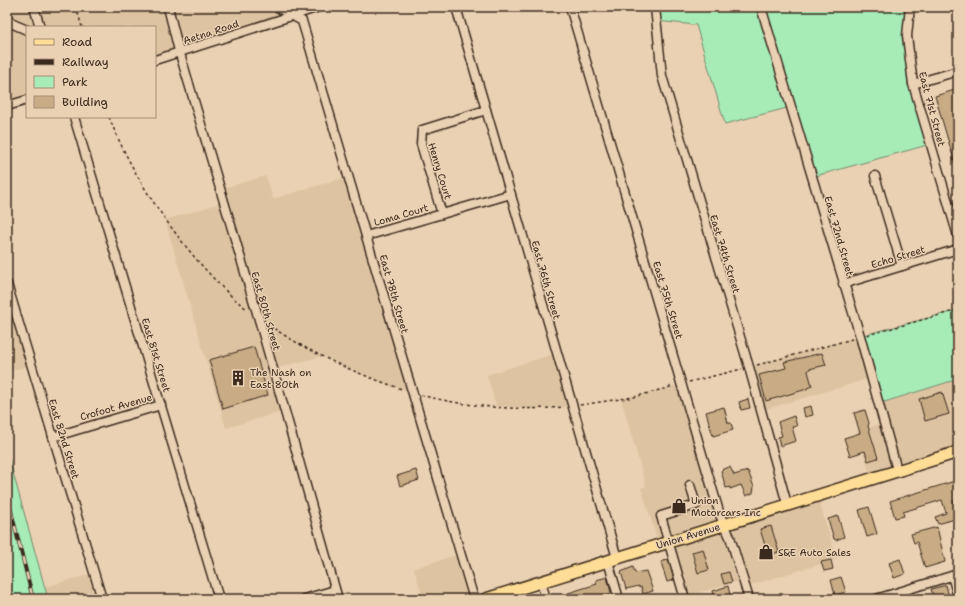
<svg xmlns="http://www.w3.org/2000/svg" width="965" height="606" viewBox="0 0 965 606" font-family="'Shantell Sans',sans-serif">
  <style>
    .built { fill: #dec3a2 }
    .green { fill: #a7ebb7; stroke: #718a6a }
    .building { fill: #c9ac85; stroke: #3b2a1e }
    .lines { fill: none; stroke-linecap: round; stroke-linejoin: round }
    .minor-casing { stroke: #3b2a1e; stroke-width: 11 }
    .major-casing { stroke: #3b2a1e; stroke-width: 14 }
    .path { stroke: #3b2a1e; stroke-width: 1.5; stroke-dasharray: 3 3; stroke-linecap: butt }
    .minor { stroke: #ebd1b3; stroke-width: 8 }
    .major { stroke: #ffdd96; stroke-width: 11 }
    .rail-casing { stroke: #3b2a1e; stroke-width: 4 }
    .rail { stroke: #ebd1b3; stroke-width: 2.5; stroke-dasharray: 8; stroke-linecap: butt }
    .labels { text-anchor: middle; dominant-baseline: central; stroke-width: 3; stroke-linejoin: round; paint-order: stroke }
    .street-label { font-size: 10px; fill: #3b2a1e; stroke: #ebd1b3 }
    .poi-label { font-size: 10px; fill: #3b2a1e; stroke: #ebd1b3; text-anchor: start }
  </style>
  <rect width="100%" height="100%" fill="#ebd1b3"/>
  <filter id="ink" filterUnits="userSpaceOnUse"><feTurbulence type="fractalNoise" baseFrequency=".025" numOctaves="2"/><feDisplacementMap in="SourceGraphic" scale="8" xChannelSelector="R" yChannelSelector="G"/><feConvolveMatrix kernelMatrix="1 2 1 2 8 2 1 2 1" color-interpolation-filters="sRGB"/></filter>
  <g filter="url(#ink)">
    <!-- built -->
    <g class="built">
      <polygon points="7,7 319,7 155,60 155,27 27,27 27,100 7,106"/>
      <polygon points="266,176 273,199 349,176 412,392 381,382 323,356 273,369 285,411 226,428 165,220 224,202 220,189"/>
      <polygon points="7,284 31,365 7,372"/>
      <polygon points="860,336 871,378 760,411 749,367"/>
      <polygon points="556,353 572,406 537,409 496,406 487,375"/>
      <polygon points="958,379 958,452 871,478 857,431 883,423 878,404"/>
      <polygon points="683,384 725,524 817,495 837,559 745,587 743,580 684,597 669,543 659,545 641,488 646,486 621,399"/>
      <polygon points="460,554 474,599 423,599 414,568"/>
      <polygon points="94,573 102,599 48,599 45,587"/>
    </g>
    <!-- green -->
    <g class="green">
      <polygon points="655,7 910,7 907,36 931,144 812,177 791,107 725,124 696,25 656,21"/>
      <polygon points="958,310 958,379 878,404 860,336"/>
      <polygon points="7,451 48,599 7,599"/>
    </g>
    <!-- building -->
    <g class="building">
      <polygon points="958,89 958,167 956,167 935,96"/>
      <polygon points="254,347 268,395 223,409 209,360"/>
      <polygon points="822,353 826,365 809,369 808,371 812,386 807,388 807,389 766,401 759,375 786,368 784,362"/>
      <polygon points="942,392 949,414 925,421 919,399"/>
      <polygon points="748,399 750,408 741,410 739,402"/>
      <polygon points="811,406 813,415 805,417 803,408"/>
      <polygon points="724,407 728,423 731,423 733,430 713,436 706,412"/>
      <polygon points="865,410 869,423 868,426 878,458 868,461 865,451 850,456 844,438 860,433 854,413"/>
      <polygon points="794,416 797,426 792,427 796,441 780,446 778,437 782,436 778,422"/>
      <polygon points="730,467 734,475 748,471 754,487 753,493 746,496 741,485 730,489 730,487 726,488 721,471 723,469"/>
      <polygon points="416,470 419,480 400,486 397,476"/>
      <polygon points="958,480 958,500 953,501 958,518 938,524 935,517 946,513 942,500 903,512 904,516 895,518 890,501"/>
      <polygon points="869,507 877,534 867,537 859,510"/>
      <polygon points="838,516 844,537 836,540 834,539 828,519"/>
      <polygon points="771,526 779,552 768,555 760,529"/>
      <polygon points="937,527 945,562 925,568 917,542 914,543 911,534"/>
      <polygon points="703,549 709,570 698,573 692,552"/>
      <polygon points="668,559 674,580 667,582 661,562"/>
      <polygon points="900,559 905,574 894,578 889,563"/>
      <polygon points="831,560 833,569 824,571 821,562"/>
      <polygon points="633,567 635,573 646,571 653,591 643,594 641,587 639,588 639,586 626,589 621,572"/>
      <polygon points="729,572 732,582 724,584 721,574"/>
      <polygon points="607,577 611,593 609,594 611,599 569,599 568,593 597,584 596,580"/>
      <polygon points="841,577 846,592 835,595 831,580"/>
      <polygon points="946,585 949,597 934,599 931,589"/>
      <polygon points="728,586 730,595 715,599 713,591"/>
    </g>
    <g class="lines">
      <defs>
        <g id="minor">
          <polyline points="34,7 40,27"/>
          <polyline points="168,7 178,47 260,323 338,599"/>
          <polyline points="277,7 302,21 474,599"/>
          <polyline points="456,7 617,558"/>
          <polyline points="570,7 720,515 730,537 749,599"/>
          <polyline points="655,7 662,76 749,367 787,504"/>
          <polyline points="761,7 860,336 897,470"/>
          <polyline points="910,7 907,36 913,84 958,236"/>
          <polyline points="7,18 13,24 27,30"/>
          <polyline points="155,60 319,7"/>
          <polyline points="913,84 958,71"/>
          <polyline points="7,106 27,100"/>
          <polyline points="74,117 219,599"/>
          <polyline points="875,176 902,266"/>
          <polyline points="442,214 421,144 422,130 486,110"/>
          <polyline points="366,236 511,194"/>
          <polyline points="7,284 102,599"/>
          <polyline points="843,284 958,249"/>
          <polyline points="53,437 161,405"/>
          <polyline points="608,561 619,599"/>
          <polyline points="952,576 958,596"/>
          <polyline points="541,582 546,599"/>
          <polyline points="304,599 335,590"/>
          <polyline points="685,599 661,516 696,505 690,485"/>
          <polyline points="876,599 958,574"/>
        </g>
        <polyline id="major" points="486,599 958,452"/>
      </defs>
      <!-- minor casing -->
      <use href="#minor" class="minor-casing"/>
      <!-- major casing -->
      <use href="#major" class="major-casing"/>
      <!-- path -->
      <g class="path">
        <polyline points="76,7 82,27"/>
        <path d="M109,117C130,170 160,216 197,260C212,277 228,295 247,309"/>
        <path d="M269,325C309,353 357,374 402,389"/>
        <polyline points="867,335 958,310"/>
        <polyline points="757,365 852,339"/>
        <polyline points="689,382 742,369"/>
        <path d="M421,395C467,407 518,411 564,407"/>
        <polyline points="580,405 634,397 674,386"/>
      </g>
      <!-- minor -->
      <use href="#minor" class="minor"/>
      <!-- major -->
      <use href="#major" class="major"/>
      <defs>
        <polyline id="rail" points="7,495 33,599"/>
      </defs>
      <!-- rail casing -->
      <use href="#rail" class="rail-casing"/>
      <!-- rail -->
      <use href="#rail" class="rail"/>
    </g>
  </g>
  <!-- icons -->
  <defs>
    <symbol id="building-bare" viewBox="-9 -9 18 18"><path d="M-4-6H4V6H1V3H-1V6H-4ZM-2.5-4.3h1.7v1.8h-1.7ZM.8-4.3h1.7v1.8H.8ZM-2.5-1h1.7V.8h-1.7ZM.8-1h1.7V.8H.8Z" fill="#3b2a1e" stroke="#ebd1b3" stroke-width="2.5" paint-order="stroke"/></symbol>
    <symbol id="shop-bare" viewBox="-9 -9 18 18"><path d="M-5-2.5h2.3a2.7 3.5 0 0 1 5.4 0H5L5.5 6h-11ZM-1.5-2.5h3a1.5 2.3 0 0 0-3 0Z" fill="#3b2a1e" stroke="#ebd1b3" stroke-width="2.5" paint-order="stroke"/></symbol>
  </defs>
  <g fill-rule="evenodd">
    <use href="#building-bare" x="227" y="367" width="22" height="22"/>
    <use href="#shop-bare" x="668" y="495" width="22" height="22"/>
    <use href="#shop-bare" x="755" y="541" width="22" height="22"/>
  </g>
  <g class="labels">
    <!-- street labels -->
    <g class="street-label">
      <text transform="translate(211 32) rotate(-18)">Aetna Road</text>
      <text transform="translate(932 109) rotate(75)">East 71st Street</text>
      <text transform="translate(440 171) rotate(73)">Henry Court</text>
      <text transform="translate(401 215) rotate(-16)">Loma Court</text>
      <text transform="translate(839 236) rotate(74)">East 72nd Street</text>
      <text transform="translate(725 254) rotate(73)">East 74th Street</text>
      <text transform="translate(898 257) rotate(-17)">Echo Street</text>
      <text transform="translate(546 280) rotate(74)">East 76th Street</text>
      <text transform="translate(394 294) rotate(74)">East 78th Street</text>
      <text transform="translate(668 300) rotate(73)">East 75th Street</text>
      <text transform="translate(266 311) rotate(74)">East 80th Street</text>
      <text transform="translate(156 355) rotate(73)">East 81st Street</text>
      <text transform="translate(116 407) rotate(-16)">Crofoot Avenue</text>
      <text transform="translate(64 439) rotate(73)">East 82nd Street</text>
      <text transform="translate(688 536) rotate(-17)">Union Avenue</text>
    </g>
    <!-- poi labels -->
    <g class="poi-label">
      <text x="250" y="372">The Nash on<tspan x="250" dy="12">East 80th</tspan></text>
      <text x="691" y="500">Union<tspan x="691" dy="12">Motorcars Inc</tspan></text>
      <text x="778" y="552">S&amp;E Auto Sales</text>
    </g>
  </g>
  <!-- margin -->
  <rect width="965" height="606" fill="none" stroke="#ebd1b3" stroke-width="24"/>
  <rect x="12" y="12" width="941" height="582" fill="none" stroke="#3b2a1e" stroke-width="1.5" filter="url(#ink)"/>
  <!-- legend -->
  <rect x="26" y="26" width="130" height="92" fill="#ebd1b3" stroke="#a58e77"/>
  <rect x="34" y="39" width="20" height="6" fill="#ffdd96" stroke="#a58e77"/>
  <text x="62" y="46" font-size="12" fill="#3b2a1e">Road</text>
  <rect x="34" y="59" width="20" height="6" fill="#3b2a1e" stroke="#a58e77"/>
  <text x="62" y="66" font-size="12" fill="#3b2a1e">Railway</text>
  <rect x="34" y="76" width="20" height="12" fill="#a7ebb7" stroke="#a58e77"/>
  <text x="62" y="86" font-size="12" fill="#3b2a1e">Park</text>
  <rect x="34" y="96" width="20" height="12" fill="#c9ac85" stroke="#a58e77"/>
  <text x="62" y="106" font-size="12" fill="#3b2a1e">Building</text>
</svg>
